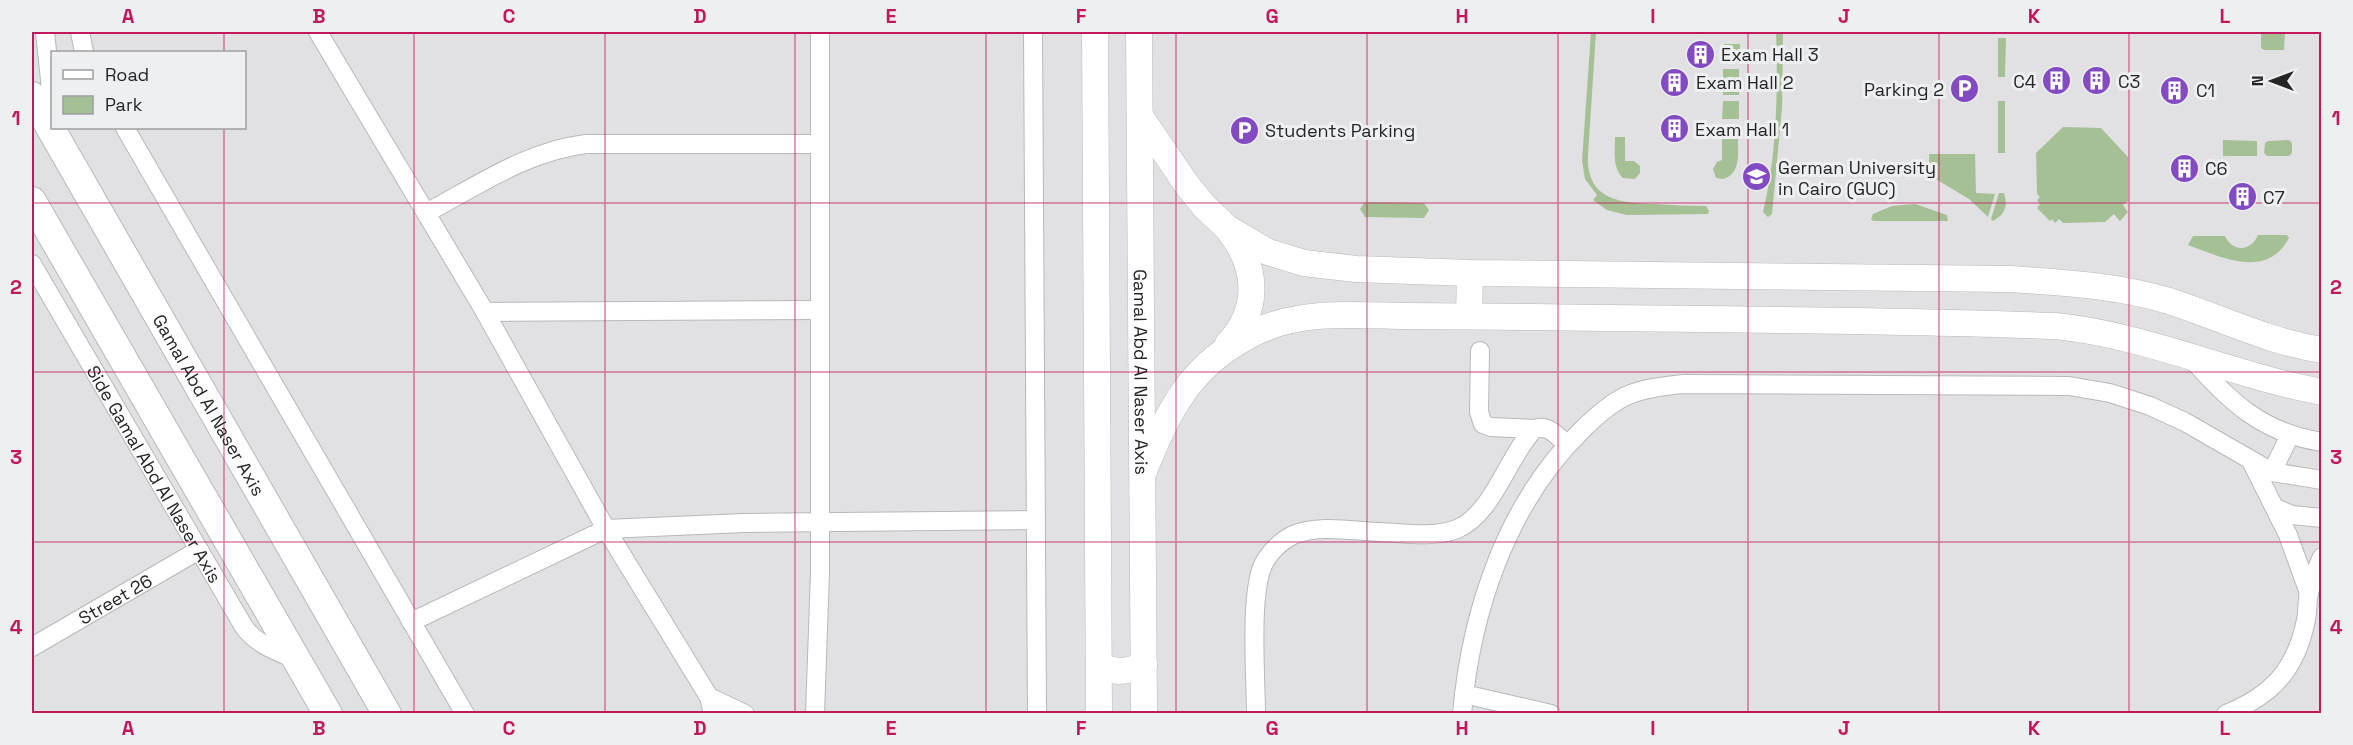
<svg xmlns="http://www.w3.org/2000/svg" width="2353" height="745" viewBox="0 0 2353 745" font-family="'Space Grotesk',sans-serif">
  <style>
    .green { fill: #a6c095 }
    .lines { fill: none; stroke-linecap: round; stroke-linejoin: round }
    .minor-casing { stroke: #b7b8ba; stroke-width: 20 }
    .secondary-casing { stroke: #b7b8ba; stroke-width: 27 }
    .primary-casing { stroke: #b7b8ba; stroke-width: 30 }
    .minor { stroke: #fff; stroke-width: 18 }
    .secondary { stroke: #fff; stroke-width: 26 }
    .primary { stroke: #fff; stroke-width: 28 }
    .grid { fill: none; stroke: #c2185b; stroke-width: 1.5; stroke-opacity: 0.55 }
    .labels { text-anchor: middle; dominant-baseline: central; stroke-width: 6; stroke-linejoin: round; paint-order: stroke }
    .poi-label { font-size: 18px; fill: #252526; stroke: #eeeff1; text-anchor: start }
    .street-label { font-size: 18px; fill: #252526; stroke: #eeeff1 }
    .neatline { fill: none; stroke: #c2185b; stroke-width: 2 }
    .grid-label { font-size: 20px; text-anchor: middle; font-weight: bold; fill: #c2185b }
  </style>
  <rect width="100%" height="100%" fill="#e1e1e4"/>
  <!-- green -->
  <g class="green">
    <path d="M1591,32H1596L1588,155C1586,200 1620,203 1655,204C1672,205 1689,206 1706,206L1709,211L1708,214L1627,215L1607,210L1593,200L1597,195L1585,179L1582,161Z"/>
    <path d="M1776,32H1783L1782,108L1772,214L1768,217L1763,212C1777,154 1778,91 1776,32Z"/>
    <polygon points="2261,32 2285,32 2284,50 2264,50 2261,48"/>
    <polygon points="1998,38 2006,38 2005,77 1998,77"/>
    <polygon points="1724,44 1740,44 1740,63 1723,62"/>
    <rect x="1723" y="69" width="16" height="26"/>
    <polygon points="1723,101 1739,101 1739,119 1722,119"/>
    <rect x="1998" y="101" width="7" height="52"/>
    <polygon points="2063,127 2101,128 2128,157 2128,201 2123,205 2128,212 2120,221 2114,214 2105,222 2063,223 2059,219 2055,223 2052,219 2050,221 2037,208 2040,204 2037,200 2040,197 2037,194 2036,153"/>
    <path d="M1615,137H1625V161H1634L1640,166V173L1635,179L1623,178C1612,167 1615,151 1615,137Z"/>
    <path d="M1722,139H1738C1738,154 1741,174 1723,179L1716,178L1713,169L1717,162L1722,160Z"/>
    <polygon points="2223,140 2257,141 2257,156 2223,156"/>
    <polygon points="2289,140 2292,143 2292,153 2289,156 2267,156 2264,153 2265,143 2268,141"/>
    <polygon points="1929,154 1975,154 1976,193 1995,194 1988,217 1969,199 1929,175"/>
    <path d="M1999,193H2004C2008,207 2005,214 1993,221L1991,219Z"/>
    <polygon points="1365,202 1424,203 1429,210 1424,218 1365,217 1360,209"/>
    <polygon points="1915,204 1947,215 1948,221 1873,221 1871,219 1873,214 1892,206"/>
    <path d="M2258,235H2287L2289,238C2267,280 2221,257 2188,245L2193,236H2225C2232,252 2251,252 2258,235Z"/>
  </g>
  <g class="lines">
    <defs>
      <g id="minor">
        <polyline points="45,32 52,99"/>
        <polyline points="80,32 84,52"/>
        <polyline points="318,32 485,312 606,529 709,697 713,714"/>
        <polyline points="1033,32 1037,714"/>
        <polyline points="125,128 465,714"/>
        <path d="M426,213C477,186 527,151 586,144H818"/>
        <path id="s1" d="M32,264L244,627C257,645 277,651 297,660"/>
        <polyline points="485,312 820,310"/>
        <polyline points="1480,351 1479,412 1483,424 1491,427 1534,429"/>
        <path d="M2191,358C2229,401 2262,433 2322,442"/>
        <polyline points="2251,461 2288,535 2309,593"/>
        <polyline points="2272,472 2290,435"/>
        <polyline points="2275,508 2292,515 2322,518"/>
        <polyline points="411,622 606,529 744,523 1036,520"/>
        <path id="s2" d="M32,647L199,550"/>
        <polyline points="1464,694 1551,714"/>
        <polyline points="709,697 745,714"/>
        <polyline points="815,714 820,572 820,32"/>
        <path d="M1256,714C1256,679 1249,591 1264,563C1270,552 1281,541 1293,535C1318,524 1353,531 1380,532C1404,533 1434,538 1457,529C1493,514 1508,456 1534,429C1549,424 1557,436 1567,445"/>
        <path d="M1462,714C1471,611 1507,503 1582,430C1595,417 1609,404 1626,396C1644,388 1664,386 1683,384L2069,386L2110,393L2150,406L2185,422L2272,472L2322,480"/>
        <path d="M2226,714C2273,695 2296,669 2306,620C2308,610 2307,601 2309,592C2312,580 2317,568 2322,557"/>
      </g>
      <g id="secondary">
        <polyline points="1095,32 1099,714"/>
        <path id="s3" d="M1139,32L1144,714"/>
        <path d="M1140,116L1187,185L1204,206L1227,228L1268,252L1304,263L1356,269L1470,273L2011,279C2065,283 2116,285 2169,301C2219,317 2269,342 2322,350"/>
        <polyline points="1469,316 1470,273"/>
        <path d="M1228,344C1260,310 1258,268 1230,232"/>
        <path d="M1143,473C1170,407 1191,363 1258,331C1302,310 1357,315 1405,316C1448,316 1491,317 1534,317C1707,320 1881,319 2055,326C2147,335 2231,375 2322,392"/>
        <path d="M1099,665C1115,673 1128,673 1144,664"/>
      </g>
      <g id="primary">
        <path id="s4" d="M32,96L387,714"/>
        <polyline points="32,201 328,714"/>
      </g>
    </defs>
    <!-- minor casing -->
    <use href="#minor" class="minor-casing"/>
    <!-- secondary casing -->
    <use href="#secondary" class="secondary-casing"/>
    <!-- primary casing -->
    <use href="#primary" class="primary-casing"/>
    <!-- minor -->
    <use href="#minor" class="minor"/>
    <!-- secondary -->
    <use href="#secondary" class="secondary"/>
    <!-- primary -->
    <use href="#primary" class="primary"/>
  </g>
  <!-- grid -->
  <path class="grid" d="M224,32V52M414,32V714M605,32V714M795,32V714M986,32V714M1176,32V714M1367,32V714M1558,32V714M1748,32V714M1939,32V714M2129,32V714M224,128V714M32,203H2322M32,372H2322M32,542H2322"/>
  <!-- icons -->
  <defs>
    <symbol id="building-disc" viewBox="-11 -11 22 22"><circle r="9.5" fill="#824bc2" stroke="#eeeff1"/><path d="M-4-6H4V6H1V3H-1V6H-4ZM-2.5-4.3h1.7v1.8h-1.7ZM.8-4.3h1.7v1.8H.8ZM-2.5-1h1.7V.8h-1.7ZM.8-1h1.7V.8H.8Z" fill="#fff"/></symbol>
    <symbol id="parking-disc" viewBox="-11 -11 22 22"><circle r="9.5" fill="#824bc2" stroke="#eeeff1"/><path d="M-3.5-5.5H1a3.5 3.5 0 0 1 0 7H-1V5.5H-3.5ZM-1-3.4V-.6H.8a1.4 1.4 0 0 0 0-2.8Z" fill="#fff"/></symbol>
    <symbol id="university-disc" viewBox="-11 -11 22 22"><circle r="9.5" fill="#824bc2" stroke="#eeeff1"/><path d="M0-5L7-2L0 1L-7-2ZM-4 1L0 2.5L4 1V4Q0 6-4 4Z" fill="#fff"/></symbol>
  </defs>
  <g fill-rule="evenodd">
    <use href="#building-disc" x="1684" y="38" width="33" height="33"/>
    <use href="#building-disc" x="2040" y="64" width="33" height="33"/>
    <use href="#building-disc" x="2080" y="64" width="33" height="33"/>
    <use href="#building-disc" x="1658" y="66" width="33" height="33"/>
    <use href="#parking-disc" x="1948" y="72" width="33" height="33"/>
    <use href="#building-disc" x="2158" y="74" width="33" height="33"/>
    <use href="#building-disc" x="1658" y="112" width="33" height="33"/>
    <use href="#parking-disc" x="1228" y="114" width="33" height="33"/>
    <use href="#building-disc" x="2168" y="152" width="33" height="33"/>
    <use href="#university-disc" x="1740" y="160" width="33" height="33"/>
    <use href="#building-disc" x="2226" y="180" width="33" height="33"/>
  </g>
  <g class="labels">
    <!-- poi labels -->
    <g class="poi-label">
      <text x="1721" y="54">Exam Hall 3</text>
      <text x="2036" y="81" text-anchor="end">C4</text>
      <text x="2118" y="81">C3</text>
      <text x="1696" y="82">Exam Hall 2</text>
      <text x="1944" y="89" text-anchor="end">Parking 2</text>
      <text x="2196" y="90">C1</text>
      <text x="1695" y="129">Exam Hall 1</text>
      <text x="1265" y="130">Students Parking</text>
      <text x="1778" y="167">German University<tspan x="1778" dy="21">in Cairo (GUC)</tspan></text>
      <text x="2205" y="168">C6</text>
      <text x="2263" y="197">C7</text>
    </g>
    <!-- street labels -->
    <g class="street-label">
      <text stroke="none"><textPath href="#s3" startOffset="340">Gamal Abd Al Naser Axis</textPath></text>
      <text stroke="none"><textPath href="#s4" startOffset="356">Gamal Abd Al Naser Axis</textPath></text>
      <text stroke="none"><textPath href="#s1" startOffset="243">Side Gamal Abd Al Naser Axis</textPath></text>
      <text stroke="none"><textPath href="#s2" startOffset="96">Street 26</textPath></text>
    </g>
  </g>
  <!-- border -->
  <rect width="2353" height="745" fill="none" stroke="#eeeff1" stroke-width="66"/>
  <!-- legend -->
  <rect x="51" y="51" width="195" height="78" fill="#eeeff1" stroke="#9e9ea0" stroke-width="1.5"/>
  <rect x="63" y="70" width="30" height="9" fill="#ffffff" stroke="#9e9ea0" stroke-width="1.5"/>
  <text x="105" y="81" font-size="18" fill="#252526">Road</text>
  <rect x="63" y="96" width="30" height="18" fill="#a6c095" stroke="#9e9ea0" stroke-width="1.5"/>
  <text x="105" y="111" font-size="18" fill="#252526">Park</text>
  <!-- north arrow -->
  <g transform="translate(2272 81) rotate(270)" stroke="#eeeff1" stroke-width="4.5" paint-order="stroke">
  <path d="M0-4.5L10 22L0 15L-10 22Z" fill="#252526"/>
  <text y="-9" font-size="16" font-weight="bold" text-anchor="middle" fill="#252526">N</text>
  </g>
  <rect x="33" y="33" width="2287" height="679" class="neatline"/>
  <g class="grid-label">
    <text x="128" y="23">A</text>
    <text x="319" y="23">B</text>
    <text x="509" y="23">C</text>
    <text x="700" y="23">D</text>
    <text x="891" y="23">E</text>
    <text x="1081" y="23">F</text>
    <text x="1272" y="23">G</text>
    <text x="1462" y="23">H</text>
    <text x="1653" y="23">I</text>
    <text x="1844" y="23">J</text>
    <text x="2034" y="23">K</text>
    <text x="2225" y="23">L</text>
    <text x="16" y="125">1</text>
    <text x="2336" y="125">1</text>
    <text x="16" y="294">2</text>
    <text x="2336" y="294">2</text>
    <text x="16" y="464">3</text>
    <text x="2336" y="464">3</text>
    <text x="16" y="634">4</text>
    <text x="2336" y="634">4</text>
    <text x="128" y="735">A</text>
    <text x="319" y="735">B</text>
    <text x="509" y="735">C</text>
    <text x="700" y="735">D</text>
    <text x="891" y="735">E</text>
    <text x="1081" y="735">F</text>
    <text x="1272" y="735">G</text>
    <text x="1462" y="735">H</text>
    <text x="1653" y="735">I</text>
    <text x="1844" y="735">J</text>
    <text x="2034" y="735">K</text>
    <text x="2225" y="735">L</text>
  </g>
</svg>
